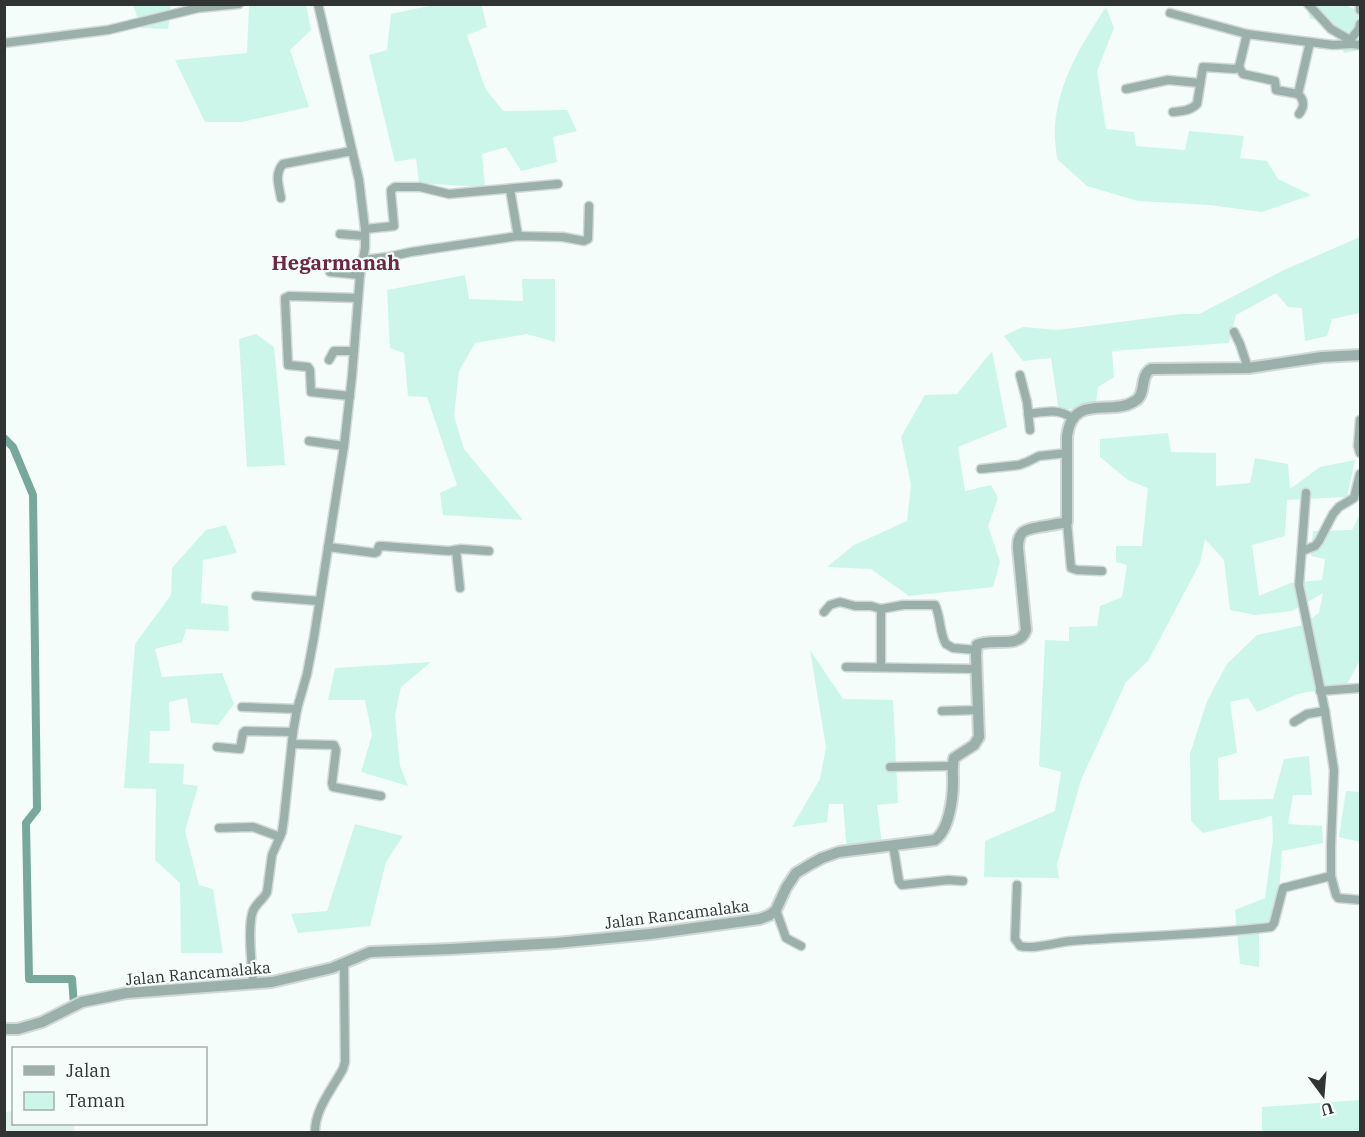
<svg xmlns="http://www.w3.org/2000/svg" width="1365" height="1137" viewBox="0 0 1365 1137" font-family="'IBM Plex Serif',serif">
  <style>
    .built { fill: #e1f3ed }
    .green { fill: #ccf6ea }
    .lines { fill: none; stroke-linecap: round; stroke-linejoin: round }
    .canal { stroke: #77a89b; stroke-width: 8 }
    .minor-casing { stroke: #d1d9d6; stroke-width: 11 }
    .tertiary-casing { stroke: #d1d9d6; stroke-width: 14 }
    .minor { stroke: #9bb0aa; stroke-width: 8 }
    .tertiary { stroke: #9bb0aa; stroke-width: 10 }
    .labels { text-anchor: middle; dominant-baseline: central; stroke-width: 4.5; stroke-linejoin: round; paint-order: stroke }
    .street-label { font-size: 16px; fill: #303433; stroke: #f4fdfa }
    .quarter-label { font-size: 20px; font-weight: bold; fill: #6a2845; stroke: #f4fdfa }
  </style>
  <rect width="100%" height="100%" fill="#f4fdfa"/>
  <!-- built -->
  <polygon class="built" points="13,1111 14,1124 74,1124 75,1132 5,1132 5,1112"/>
  <!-- green -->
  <g class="green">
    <polygon points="263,4 306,5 311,30 290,50 309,107 242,122 205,122 175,60 247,53 249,6"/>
    <polygon points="133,5 171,5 168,29 141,28"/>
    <polygon points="434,5 479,5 482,7 487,27 467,35 485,88 503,111 567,110 577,131 553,137 557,162 521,171 506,147 482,154 485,187 419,183 416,158 395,162 369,55 387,50 391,14"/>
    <polygon points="1306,5 1346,5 1360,12 1360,50 1344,53 1328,21 1310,19"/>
    <path d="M1106,7L1114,28L1097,71L1106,129L1134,132L1136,146L1185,150L1189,131L1244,136L1240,158L1267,161L1278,179L1311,195L1262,212L1209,205L1138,201L1087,186L1057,159C1056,148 1054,137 1055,126C1058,82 1082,43 1106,7Z"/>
    <polygon points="1360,237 1360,313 1332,319 1327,336 1305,341 1302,308 1288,307 1276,293 1236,315 1229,343 1112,351 1114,377 1098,387 1096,402 1059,412 1051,358 1023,361 1004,336 1023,327 1058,330 1181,314 1199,314 1284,270"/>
    <polygon points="465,275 469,299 523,301 522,279 555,279 555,342 527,334 475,343 459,371 454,416 464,449 523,520 443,515 440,493 457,485 427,397 408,396 404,353 390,348 387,290"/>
    <polygon points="256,334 274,347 285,465 247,467 239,339"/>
    <polygon points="992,351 1007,427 958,447 965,491 991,485 998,498 988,526 1000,562 993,587 909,596 871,569 827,567 854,545 907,521 911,485 901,437 925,395 957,394"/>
    <polygon points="1168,433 1171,452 1216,453 1216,486 1250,483 1255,458 1288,464 1290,489 1320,467 1355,460 1347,497 1287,500 1285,536 1252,545 1259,596 1290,583 1322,580 1325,559 1311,556 1313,531 1352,530 1360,514 1360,661 1359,662 1347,684 1298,694 1257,712 1248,698 1230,702 1237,753 1218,758 1219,800 1273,799 1284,759 1309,756 1312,795 1293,795 1288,824 1322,826 1323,843 1282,851 1277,918 1259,930 1259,967 1240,964 1235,910 1265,898 1273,839 1272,816 1203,833 1191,821 1190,754 1207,701 1227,664 1257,635 1303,625 1319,613 1323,593 1292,611 1256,615 1230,610 1224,560 1205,539 1200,563 1148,661 1126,682 1081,780 1057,864 1059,878 984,877 985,841 1055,811 1061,772 1039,766 1045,640 1069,641 1069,627 1097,626 1100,606 1122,597 1127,565 1116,562 1116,546 1142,546 1148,488 1128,480 1100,457 1100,439"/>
    <polygon points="226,525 237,553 203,560 201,603 228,606 229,631 186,629 182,642 155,649 162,677 222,673 234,704 218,725 191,723 187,698 169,702 170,731 150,731 149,763 184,764 183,784 198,786 185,831 199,885 213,889 223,953 181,953 180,883 155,860 156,789 124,788 135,644 171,595 172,568 206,530"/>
    <polygon points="810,650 843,699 893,700 898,803 877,805 882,845 847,851 843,804 829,804 827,822 792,827 820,779 826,747"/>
    <polygon points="431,662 401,687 395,715 400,766 408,786 361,772 372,735 365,700 328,700 335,668"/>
    <polygon points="1346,791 1360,792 1360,842 1339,837"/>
    <polygon points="355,824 403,836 386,862 370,926 298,933 291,914 327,911"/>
    <polygon points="1360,1100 1360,1132 1262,1132 1262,1107"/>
  </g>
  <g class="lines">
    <!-- canal -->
    <polyline class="canal" points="4,438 13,447 33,495 37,809 26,823 29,979 72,979 74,1005"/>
    <defs>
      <g id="minor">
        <polyline points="1308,4 1331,29 1350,40 1352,44 1360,45"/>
        <polyline points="1360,4 1360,10"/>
        <polyline points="1170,13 1247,34 1333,45 1352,44"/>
        <polyline points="1350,40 1359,29 1360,24"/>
        <polyline points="4,43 108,30 198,8 239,4"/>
        <polyline points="1239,67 1243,74 1275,81 1276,90 1298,94"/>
        <polyline points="1126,89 1168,80 1200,83"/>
        <path d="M1173,112C1182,111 1190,111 1197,104L1203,67L1235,69L1239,67L1247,34"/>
        <path d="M1299,114C1304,108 1305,100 1298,94L1310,42"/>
        <polyline points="510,189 518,236"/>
        <path d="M281,198C279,186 274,174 283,164L352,151"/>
        <polyline points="365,229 394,226 391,193 391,190 395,187 420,187 449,194 558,184"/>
        <polyline points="340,234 365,236"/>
        <polyline points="363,260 388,257 411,252 518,236 563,237 584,241 588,239 589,206"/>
        <polyline points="330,272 360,275"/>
        <polyline points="1234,332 1240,344 1248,368"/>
        <polyline points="329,360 334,351 354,351"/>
        <polyline points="1020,375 1027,402 1030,430"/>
        <polyline points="350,396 311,392 310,370 308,367 288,365 285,298 289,296 358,298"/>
        <path d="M1028,414C1044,412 1058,408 1072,418"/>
        <polyline points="1360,420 1358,446 1360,453"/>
        <polyline points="309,441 344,446"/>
        <polyline points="981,469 1019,465 1027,462 1039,456 1067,453"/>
        <polyline points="1306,493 1299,585 1325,711 1334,770 1331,845 1331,876 1336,895 1338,898 1360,900"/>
        <polyline points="1067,522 1071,568 1077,570 1102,571"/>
        <polyline points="328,547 375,553 377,552 379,546 382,546 449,551 461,549 489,551"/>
        <polyline points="456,550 460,588"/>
        <polyline points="1302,551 1315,546 1319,541 1333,514 1339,507 1354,498 1360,474"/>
        <polyline points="256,596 319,601"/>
        <polyline points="881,609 881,667"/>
        <path d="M824,612L830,605L840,602L855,606H871L881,609L903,605H935C941,617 939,632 946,644L953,648L976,650"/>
        <polyline points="846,667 977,669"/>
        <polyline points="1320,691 1360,688"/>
        <polyline points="242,707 297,709"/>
        <polyline points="942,711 979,710"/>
        <polyline points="1294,722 1307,714 1325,711"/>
        <polyline points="292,744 334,745 336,750 332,783 333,787 381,796"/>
        <polyline points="217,747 240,749 243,733 245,731 293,732"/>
        <polyline points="890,767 952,766"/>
        <polyline points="219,828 253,827 280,837"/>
        <polyline points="893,845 899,881 902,885 948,880 963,881"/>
        <path d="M1017,885L1015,939L1020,946C1031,950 1058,942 1071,941C1137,936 1204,935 1271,927L1274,923L1283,888L1331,876"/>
        <polyline points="776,910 786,938 801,946"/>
        <path d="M253,983C252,965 247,927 253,911C256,903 264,899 267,892L272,855L282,832L284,818L293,732L297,709L307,674L314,637L344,446L352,376L360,275L365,248V229L359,180L318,4"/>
        <path d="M315,1132C315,1109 332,1089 343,1069L345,1062L344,964"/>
      </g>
      <path id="tertiary" d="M4,1029H18L42,1022L82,1002L127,993L272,982L332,968L370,952L451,949L556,943L650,934L760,919L770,915L776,910L786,888L796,873L811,864L822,858L839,852L935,840C949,830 953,799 953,782C953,773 952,766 954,758L974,745L979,737L976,655L977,645C992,637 1020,650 1026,630L1018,548C1018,543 1018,538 1022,533C1027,527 1056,525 1067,522V436C1073,392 1111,417 1135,401C1147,394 1139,376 1151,369L1248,368L1322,357L1360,355"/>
    </defs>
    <!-- minor casing -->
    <use href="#minor" class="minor-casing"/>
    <!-- tertiary casing -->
    <use href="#tertiary" class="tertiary-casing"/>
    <!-- minor -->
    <use href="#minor" class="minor"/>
    <!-- tertiary -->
    <use href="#tertiary" class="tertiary"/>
  </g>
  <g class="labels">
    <!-- street labels -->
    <g class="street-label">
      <text transform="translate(677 914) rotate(-7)">Jalan Rancamalaka</text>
      <text transform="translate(198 973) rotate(-5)">Jalan Rancamalaka</text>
    </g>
    <!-- quarter labels -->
    <g class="quarter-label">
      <text x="336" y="262">Hegarmanah</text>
    </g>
  </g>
  <!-- border -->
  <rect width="1365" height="1137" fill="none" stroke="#303433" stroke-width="12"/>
  <!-- legend -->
  <rect x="12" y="1047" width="195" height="78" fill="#f4fdfa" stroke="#a6adaa" stroke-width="1.5"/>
  <rect x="24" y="1066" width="30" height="9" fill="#9bb0aa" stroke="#a6adaa" stroke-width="1.5"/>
  <text x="66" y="1077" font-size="18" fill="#303433">Jalan</text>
  <rect x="24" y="1092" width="30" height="18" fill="#ccf6ea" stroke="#a6adaa" stroke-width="1.5"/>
  <text x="66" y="1107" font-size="18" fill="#303433">Taman</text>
  <!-- north arrow -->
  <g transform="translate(1323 1095) rotate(164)" stroke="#f4fdfa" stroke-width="4.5" paint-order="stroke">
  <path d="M0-4.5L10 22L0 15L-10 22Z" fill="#303433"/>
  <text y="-9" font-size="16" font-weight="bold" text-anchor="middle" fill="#303433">U</text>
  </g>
</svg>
